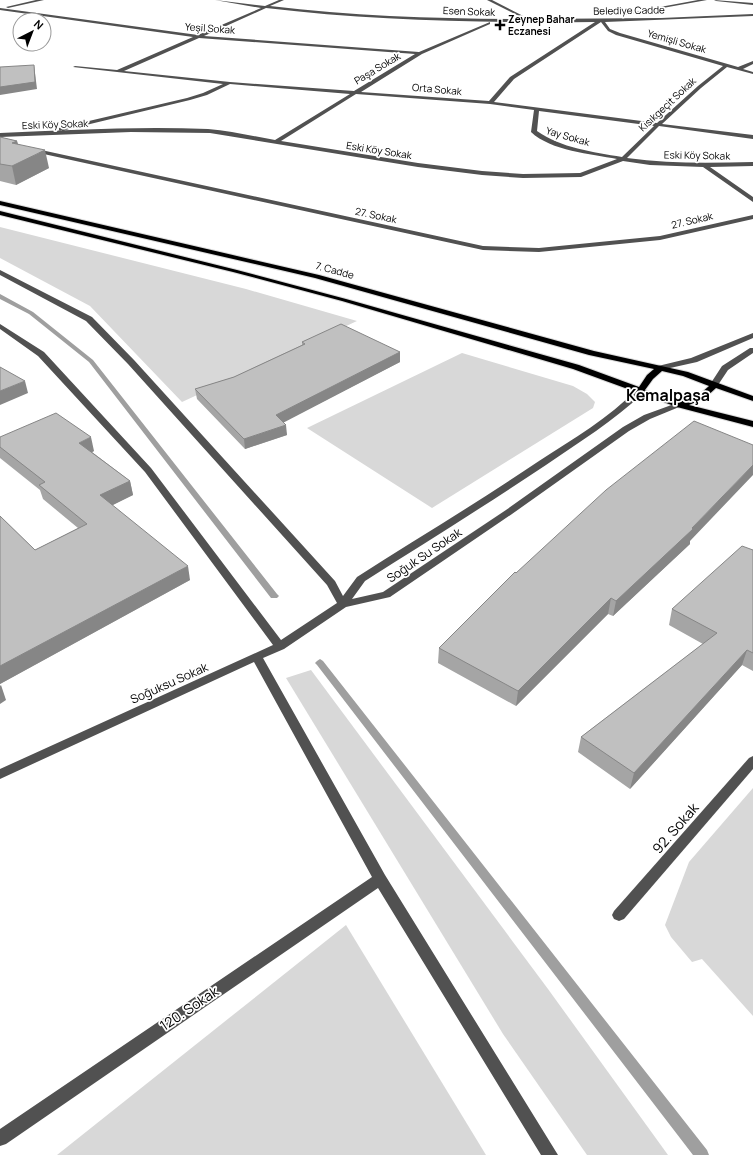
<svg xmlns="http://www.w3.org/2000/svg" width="753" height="1155" viewBox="0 0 753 1155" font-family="Manrope,sans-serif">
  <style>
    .green { fill: #d8d8d8 }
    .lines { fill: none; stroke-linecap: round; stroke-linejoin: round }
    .stream { fill: #9f9f9f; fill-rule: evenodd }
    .major-casing { stroke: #dbdbdb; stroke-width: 2 }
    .minor { fill: #515151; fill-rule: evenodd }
    .major { fill: #000; fill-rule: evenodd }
    .wall { fill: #a5a5a5 }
    .shaded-wall { fill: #868686 }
    .building { fill: #c0c0c0; stroke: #868686 }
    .poi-dot { fill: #000; stroke: #fff; stroke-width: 1.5 }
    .labels { text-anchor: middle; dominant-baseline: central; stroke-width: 3.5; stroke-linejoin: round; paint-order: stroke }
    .far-street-label { font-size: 10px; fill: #000; stroke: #fff }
    .far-poi-label { font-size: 10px; font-weight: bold; fill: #000; stroke: #fff; text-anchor: start }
    .street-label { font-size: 12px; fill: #000; stroke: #fff }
    .near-street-label { font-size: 14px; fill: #000; stroke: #fff }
    .district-label { font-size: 16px; font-weight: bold; fill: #000; stroke: #fff }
  </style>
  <rect width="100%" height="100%" fill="#fff"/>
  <!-- green -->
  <g class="green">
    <polygon points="0,227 246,289 357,321 182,402 90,306 0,258"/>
    <polygon points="462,353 573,386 587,394 595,402 593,408 432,508 307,428"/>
    <polygon points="311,670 548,989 668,1155 587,1155 503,1034 286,678"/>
    <polygon points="753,788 753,1016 702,959 692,962 671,937 665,925 689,862"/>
    <polygon points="346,925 486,1155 57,1155"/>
  </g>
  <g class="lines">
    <!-- stream -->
    <g class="stream">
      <polygon points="0,294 33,312 93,360 277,594 279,596 277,598 271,598 89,362 29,314 0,299"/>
      <polygon points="320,659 323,661 707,1150 709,1155 693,1155 317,665 315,663 317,661"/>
    </g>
    <defs>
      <path id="major" d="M0,201L319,275L594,351L688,372L753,396V401L716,388L705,398L689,405L753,421V427L677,407L573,369L342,301L233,272L0,215V211L237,270L346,299L579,365L639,387L647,375L654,369L589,355L315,278L0,205ZM662,371L683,376L709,386L700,394L680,402L645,390L653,379Z"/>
    </defs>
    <!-- major casing -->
    <use href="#major" class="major-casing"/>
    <!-- minor -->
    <g class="minor">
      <polygon points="36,0 44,0 8,8 6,7"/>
      <path d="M215,0L265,6L279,0H284L270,6C354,16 440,19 525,19L487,0H492L529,19L661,18L753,14V16L605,22L610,29L620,33L738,67L753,61V64L743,69L753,72V74L727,67L701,88L662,124L753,135V139L659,126L627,158C669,164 711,163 753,162V166L710,167L753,197V202L703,167L650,165L623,161L581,177L523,178L482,175L418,167L210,133L131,132L0,137V133C69,130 139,126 208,129C230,131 253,136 275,140L350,94L230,84L207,95L190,100L61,131L59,130V128L187,98L203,93L223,84L73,67L75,66L117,70L193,37L0,10V8L198,35L261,8ZM266,8C375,21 486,23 595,22L510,77L489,101L361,92L422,54L490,24V22L419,52L204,36ZM601,22L608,31L616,35L723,66L698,86L657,123L494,102L514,79ZM199,38L415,54L354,91L230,82L124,71ZM356,94L490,104L534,110L531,132C551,151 591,154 617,159L580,173L523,174L482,171L418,163L281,141ZM539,111L654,126L622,157C593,152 561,148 537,131Z"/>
      <polygon points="698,0 707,0 624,15 622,14"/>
      <polygon points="714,0 753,3 753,5 716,1"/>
      <polygon points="32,148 483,246 539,248 660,236 753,215 753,219 660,240 539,252 483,250 30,151 30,149"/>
      <path d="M0,270L92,317L134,360L335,581L343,596L357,577C418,538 480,501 539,461C573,439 609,418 637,389H643V393C614,421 579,442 546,465C486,505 425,543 365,581L352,599L383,592L506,510L623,427L644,415L677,403H680L684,405L650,419L629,431L512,514L390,597L346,607L284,649L263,658L385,875L558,1155H541L378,888L6,1144L0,1146V1129L372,877L254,662L0,779V769L273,645L145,472L38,356L0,329V324L44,352L151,468L281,640L337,603L327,585L128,364L86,321L0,275Z"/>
      <polygon points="753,333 753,338 697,362 661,370 657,368 658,366 691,358"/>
      <polygon points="750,348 753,348 753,353 728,370 716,388 710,388 709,386 722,366"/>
      <polygon points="753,756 753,769 624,919 619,921 614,919 612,915 614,911 749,758"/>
    </g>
    <!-- major -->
    <use href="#major" class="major"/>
  </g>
  <!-- wall -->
  <g class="wall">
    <polygon points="0,137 17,141 18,144 49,168 16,185 0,181"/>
    <polygon points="302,342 400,352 400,362 283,422 287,435 245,449 197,399 195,389 234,377 302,345"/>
    <polygon points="0,437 94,451 92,452 130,481 133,495 112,505 190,580 0,684 0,516 35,550 78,528 43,499 40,490 0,458"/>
    <polygon points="690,541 690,544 613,616 608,614 516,706 438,663 439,648 516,573"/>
    <polygon points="753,550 753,671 742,665 630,789 578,752 581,737 703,644 669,625 672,609"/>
  </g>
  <!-- shaded-wall -->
  <g class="shaded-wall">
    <polygon points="34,65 37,89 0,95 0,87"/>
    <polygon points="17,141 21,159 12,143"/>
    <polygon points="45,150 49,168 16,185 12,166"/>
    <polygon points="400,352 400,362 277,426 276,415"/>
    <polygon points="25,381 28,393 0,405 0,391"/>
    <polygon points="286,425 287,435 245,449 244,439"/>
    <polygon points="91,437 94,451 82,457 79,443"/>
    <polygon points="753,465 753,475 690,541 690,544 613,616 616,601 692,528"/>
    <polygon points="130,481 133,495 103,510 100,495"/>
    <polygon points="188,566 190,580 0,684 0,666"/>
    <polygon points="611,598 608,614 516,706 518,691"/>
    <polygon points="747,650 742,665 630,789 634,773"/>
    <polygon points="1,685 6,700 0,704 0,686"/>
  </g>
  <!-- building -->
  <g class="building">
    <polygon points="34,65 35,82 0,87 0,67"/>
    <polygon points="0,137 17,141 12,143 45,150 12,166 0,164"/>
    <polygon points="341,324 400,352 276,415 286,425 244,439 195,389 234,377 305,344 302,342"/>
    <polygon points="0,367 25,381 0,391"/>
    <polygon points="56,413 91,437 79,443 130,481 100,495 188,566 0,666 0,516 35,550 87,524 39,485 45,482 0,447 0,437"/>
    <polygon points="694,421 753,445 753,465 692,528 693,529 616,601 611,598 518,691 439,648 515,572 516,573 606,490"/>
    <polygon points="742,546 753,550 753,653 747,650 634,773 581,737 717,633 672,609"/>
  </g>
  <!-- markers -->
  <path class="poi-dot" d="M498 19h4v4h4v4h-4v4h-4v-4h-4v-4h4z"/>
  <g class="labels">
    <!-- far-street labels -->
    <g class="far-street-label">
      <text transform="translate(629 10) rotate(-1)">Belediye Cadde</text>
      <text transform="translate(469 11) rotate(2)">Esen Sokak</text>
      <text transform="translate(210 28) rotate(4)">Yeşil Sokak</text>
      <text transform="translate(677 41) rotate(16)">Yemişli Sokak</text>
      <text transform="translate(377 68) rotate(-31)">Paşa Sokak</text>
      <text transform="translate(437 89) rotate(5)">Orta Sokak</text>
      <text transform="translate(667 104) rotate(-43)">Kısıkgeçit Sokak</text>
      <text transform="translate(55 124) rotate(-2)">Eski Köy Sokak</text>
      <text transform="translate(568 136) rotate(16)">Yay Sokak</text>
      <text transform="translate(379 150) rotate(9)">Eski Köy Sokak</text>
      <text transform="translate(697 155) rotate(1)">Eski Köy Sokak</text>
      <text transform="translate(376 215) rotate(12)">27. Sokak</text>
      <text transform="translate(692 220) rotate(-13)">27. Sokak</text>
      <text transform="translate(335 270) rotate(15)">7. Cadde</text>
    </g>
    <!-- far-poi labels -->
    <g class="far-poi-label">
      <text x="508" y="19">Zeynep Bahar<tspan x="508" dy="12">Eczanesi</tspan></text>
    </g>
    <!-- street labels -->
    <g class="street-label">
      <text transform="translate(424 555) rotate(-34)">Soğuk Su Sokak</text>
      <text transform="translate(169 683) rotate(-24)">Soğuksu Sokak</text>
    </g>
    <!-- near-street labels -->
    <g class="near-street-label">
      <text transform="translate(675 828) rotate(-49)">92. Sokak</text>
      <text transform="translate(189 1008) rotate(-34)">120. Sokak</text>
    </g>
    <!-- district labels -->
    <g class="district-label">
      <text x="668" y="395">Kemalpaşa</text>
    </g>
  </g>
  <!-- north arrow -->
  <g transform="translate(32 32) rotate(42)"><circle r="19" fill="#ffffff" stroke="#999999"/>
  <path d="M0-3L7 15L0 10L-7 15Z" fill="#000000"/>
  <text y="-6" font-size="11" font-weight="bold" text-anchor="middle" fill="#000000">N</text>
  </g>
</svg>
